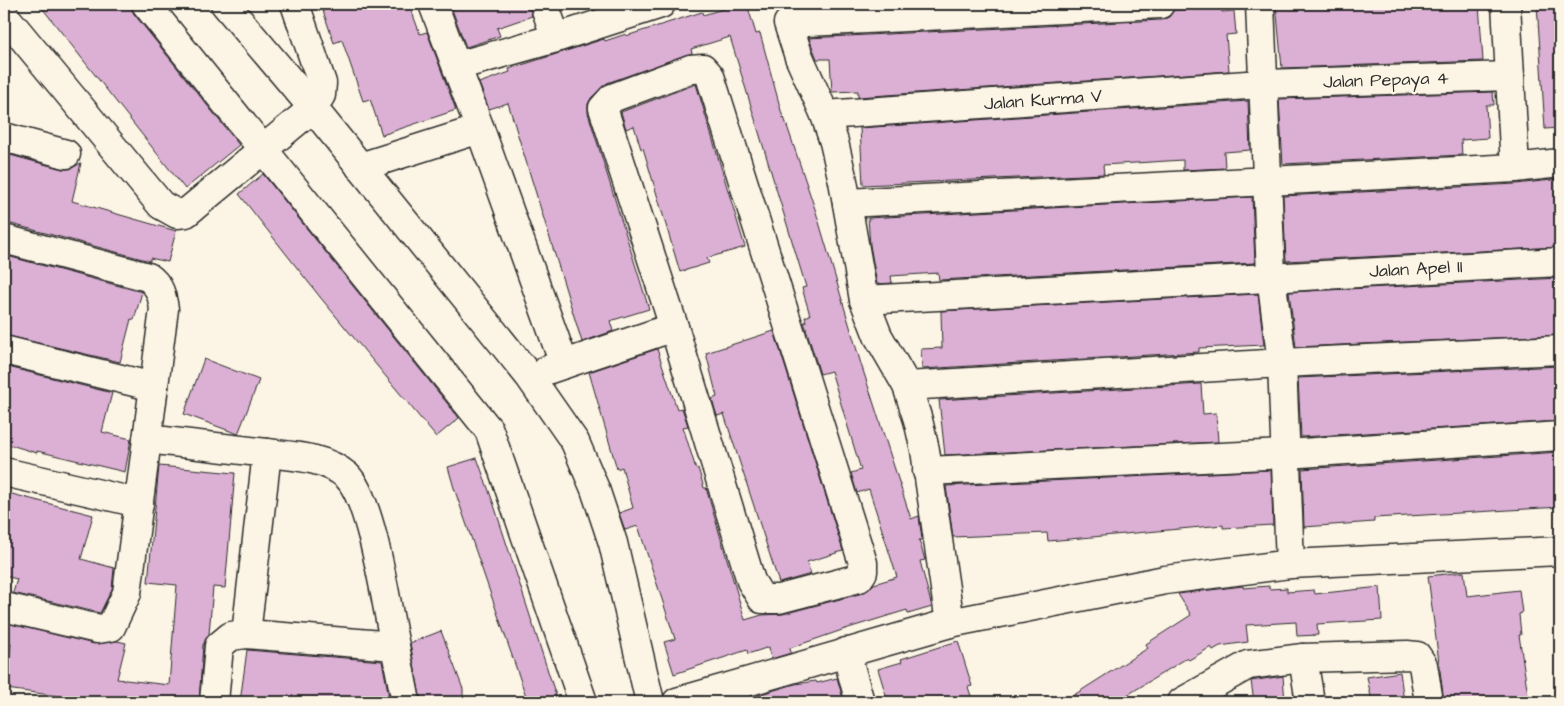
<svg xmlns="http://www.w3.org/2000/svg" width="1564" height="706" viewBox="0 0 1564 706" font-family="'Architects Daughter',sans-serif">
  <style>
    .building { fill: #dcb0d5; stroke: #2b2b2b }
    .lines { fill: none; stroke-linecap: round; stroke-linejoin: round }
    .minor-casing { stroke: #2b2b2b; stroke-width: 31 }
    .minor { stroke: #fcf5e5; stroke-width: 28 }
    .labels { text-anchor: middle; dominant-baseline: central; stroke-width: 5; stroke-linejoin: round; paint-order: stroke }
    .street-label { font-size: 18px; fill: #2b2b2b; stroke: #fcf5e5 }
  </style>
  <rect width="100%" height="100%" fill="#fcf5e5"/>
  <filter id="ink" filterUnits="userSpaceOnUse"><feTurbulence type="fractalNoise" baseFrequency=".02" numOctaves="2"/><feDisplacementMap in="SourceGraphic" scale="10" xChannelSelector="R" yChannelSelector="G"/><feConvolveMatrix kernelMatrix="1 2 1 2 8 2 1 2 1" color-interpolation-filters="sRGB"/></filter>
  <g filter="url(#ink)">
    <!-- building -->
    <g class="building">
      <polygon points="39,4 129,4 134,14 239,145 185,189"/>
      <polygon points="333,4 409,4 420,34 427,32 456,110 382,135 370,99 363,101 342,40 334,43 322,8"/>
      <polygon points="450,4 493,4 497,8 508,4 529,4 532,16 497,28 500,36 466,47"/>
      <polygon points="739,4 747,4 756,34 760,33 783,118 784,117 816,212 861,364 911,519 919,516 922,540 919,540 925,560 920,561 932,607 908,614 907,610 845,629 790,648 791,653 771,659 769,647 748,654 747,650 674,674 664,642 675,639 638,526 625,530 619,513 633,508 622,467 617,469 589,372 657,349 677,409 682,408 688,426 683,427 696,469 698,468 704,488 706,488 745,620 762,615 783,614 863,593 874,584 897,577 869,489 857,493 851,473 861,470 831,371 820,374 804,322 806,322 805,317 810,315 802,288 806,287 730,37 691,49 692,53 607,83 591,98 588,104 588,113 649,309 610,321 613,331 582,342 508,103 489,109 479,83 510,72 509,69 604,39 605,41 626,34 626,36 702,12 703,15"/>
      <polygon points="1276,4 1479,4 1483,61 1282,68"/>
      <polygon points="1537,4 1560,4 1560,128 1545,129"/>
      <polygon points="1221,8 1222,12 1234,11 1236,34 1226,35 1229,71 858,97 858,91 832,92 830,59 817,59 809,38 1161,20 1169,17 1174,10"/>
      <polygon points="696,84 745,247 707,258 709,263 680,272 643,148 641,149 634,126 626,129 621,112"/>
      <polygon points="1493,92 1494,105 1486,105 1488,138 1461,140 1462,155 1283,164 1279,99"/>
      <polygon points="1248,101 1250,150 1224,152 1225,168 1183,170 1183,160 1103,165 1104,174 863,185 860,128"/>
      <polygon points="10,155 62,169 70,169 81,163 72,201 176,231 168,262 150,258 150,261 4,222 4,182"/>
      <polygon points="263,174 459,418 436,437 320,297 239,194"/>
      <polygon points="1560,179 1560,247 1286,261 1283,196 1516,184"/>
      <polygon points="1252,197 1255,263 939,280 938,273 891,276 892,283 877,284 870,245 868,218"/>
      <polygon points="7,256 142,292 134,320 131,319 120,362 4,335 4,268"/>
      <polygon points="1560,278 1560,335 1296,347 1289,292"/>
      <polygon points="1258,294 1264,345 1199,348 1199,352 922,369 921,349 942,348 941,311"/>
      <polygon points="774,331 843,551 807,562 811,574 779,583 724,414 717,416 712,399 717,397 706,353"/>
      <polygon points="204,359 259,380 238,434 184,414"/>
      <polygon points="4,366 112,393 102,432 131,439 125,472 37,451 37,453 4,443"/>
      <polygon points="1560,366 1560,421 1301,437 1298,378"/>
      <polygon points="1201,384 1203,414 1216,413 1218,442 945,455 939,400"/>
      <polygon points="1560,452 1560,507 1374,518 1374,522 1304,527 1302,469"/>
      <polygon points="477,458 493,502 558,702 528,702 454,488 448,467"/>
      <polygon points="159,466 235,473 225,588 213,587 209,634 203,645 199,702 104,702 6,689 11,644 4,642 6,623 94,644 117,641 126,643 117,679 169,685 177,585 148,582"/>
      <polygon points="1271,470 1273,525 1223,528 1223,525 1048,541 1047,533 953,537 946,486"/>
      <polygon points="8,493 93,515 81,559 114,568 112,589 100,613 13,593 17,579 4,576 4,510"/>
      <polygon points="1464,572 1467,596 1519,590 1522,613 1519,614 1521,635 1519,635 1529,702 1444,702 1428,576"/>
      <polygon points="1243,586 1243,588 1269,586 1269,589 1287,588 1287,592 1314,590 1315,594 1380,587 1382,620 1317,624 1318,635 1297,636 1296,622 1246,625 1248,642 1220,646 1213,650 1211,647 1189,660 1187,658 1116,702 1063,702 1148,648 1146,644 1191,615 1178,594"/>
      <polygon points="441,631 463,689 463,702 421,702 410,643"/>
      <polygon points="958,641 972,686 968,687 973,702 888,702 878,669 902,662 901,659"/>
      <polygon points="247,650 382,661 390,702 240,702"/>
      <polygon points="1400,672 1404,702 1372,702 1367,677"/>
      <polygon points="1283,676 1285,702 1254,702 1251,681"/>
      <polygon points="837,678 844,702 758,702 758,695 795,684 816,681 817,683"/>
    </g>
    <g class="lines">
      <defs>
        <g id="minor">
          <polyline points="146,4 489,430 583,702"/>
          <polyline points="225,4 313,108 529,376 575,442 595,489 613,543 650,702"/>
          <polyline points="433,4 480,129"/>
          <polyline points="544,4 556,38"/>
          <polyline points="1260,4 1271,276 1282,363 1290,564"/>
          <polyline points="1506,4 1515,168"/>
          <polyline points="4,15 161,205 177,214 186,213 313,108 321,95 322,83 295,4"/>
          <polyline points="457,66 556,38 661,4"/>
          <polygon points="703,68 710,76 863,563 863,572 859,578 779,599 762,599 751,581 674,327 603,108 612,98 690,69"/>
          <polyline points="825,115 1261,84 1510,76"/>
          <polyline points="4,137 66,154"/>
          <polyline points="360,167 480,129 564,364"/>
          <polyline points="847,203 1515,168 1560,163"/>
          <path d="M4,239L148,277C160,285 162,296 164,309L127,593L111,627L98,629L4,607"/>
          <polyline points="864,300 1560,262"/>
          <polyline points="4,350 154,387"/>
          <polyline points="547,370 674,327"/>
          <polyline points="907,386 1282,363 1560,350"/>
          <polyline points="147,439 267,453 246,634"/>
          <path d="M267,453C293,456 326,457 347,476C372,500 387,609 395,646"/>
          <polyline points="927,471 1286,454 1560,436"/>
          <polyline points="4,472 139,503"/>
          <polyline points="950,623 925,450 918,420 907,386 878,336 864,300 843,181 834,142 825,115 799,57 788,23 1160,4"/>
          <polyline points="846,652 860,702"/>
          <polyline points="1303,658 1310,702"/>
          <polyline points="214,702 219,646 231,636 246,634 395,646 406,702"/>
          <polyline points="677,702 950,623 1165,580 1290,564 1560,551"/>
          <polyline points="1182,702 1248,665 1303,658 1407,655 1417,656 1423,665 1429,702"/>
        </g>
      </defs>
      <!-- minor casing -->
      <use href="#minor" class="minor-casing"/>
      <!-- minor -->
      <use href="#minor" class="minor"/>
    </g>
  </g>
  <g class="labels">
    <!-- street labels -->
    <g class="street-label">
      <text transform="translate(1386 80) rotate(-2)">Jalan Pepaya 4</text>
      <text transform="translate(1043 100) rotate(-4)">Jalan Kurma V</text>
      <text transform="translate(1416 269) rotate(-3)">Jalan Apel II</text>
    </g>
  </g>
  <!-- margin -->
  <rect width="1564" height="706" fill="none" stroke="#fcf5e5" stroke-width="20"/>
  <rect x="10" y="10" width="1544" height="686" fill="none" stroke="#2b2b2b" stroke-width="2" filter="url(#ink)"/>
</svg>
